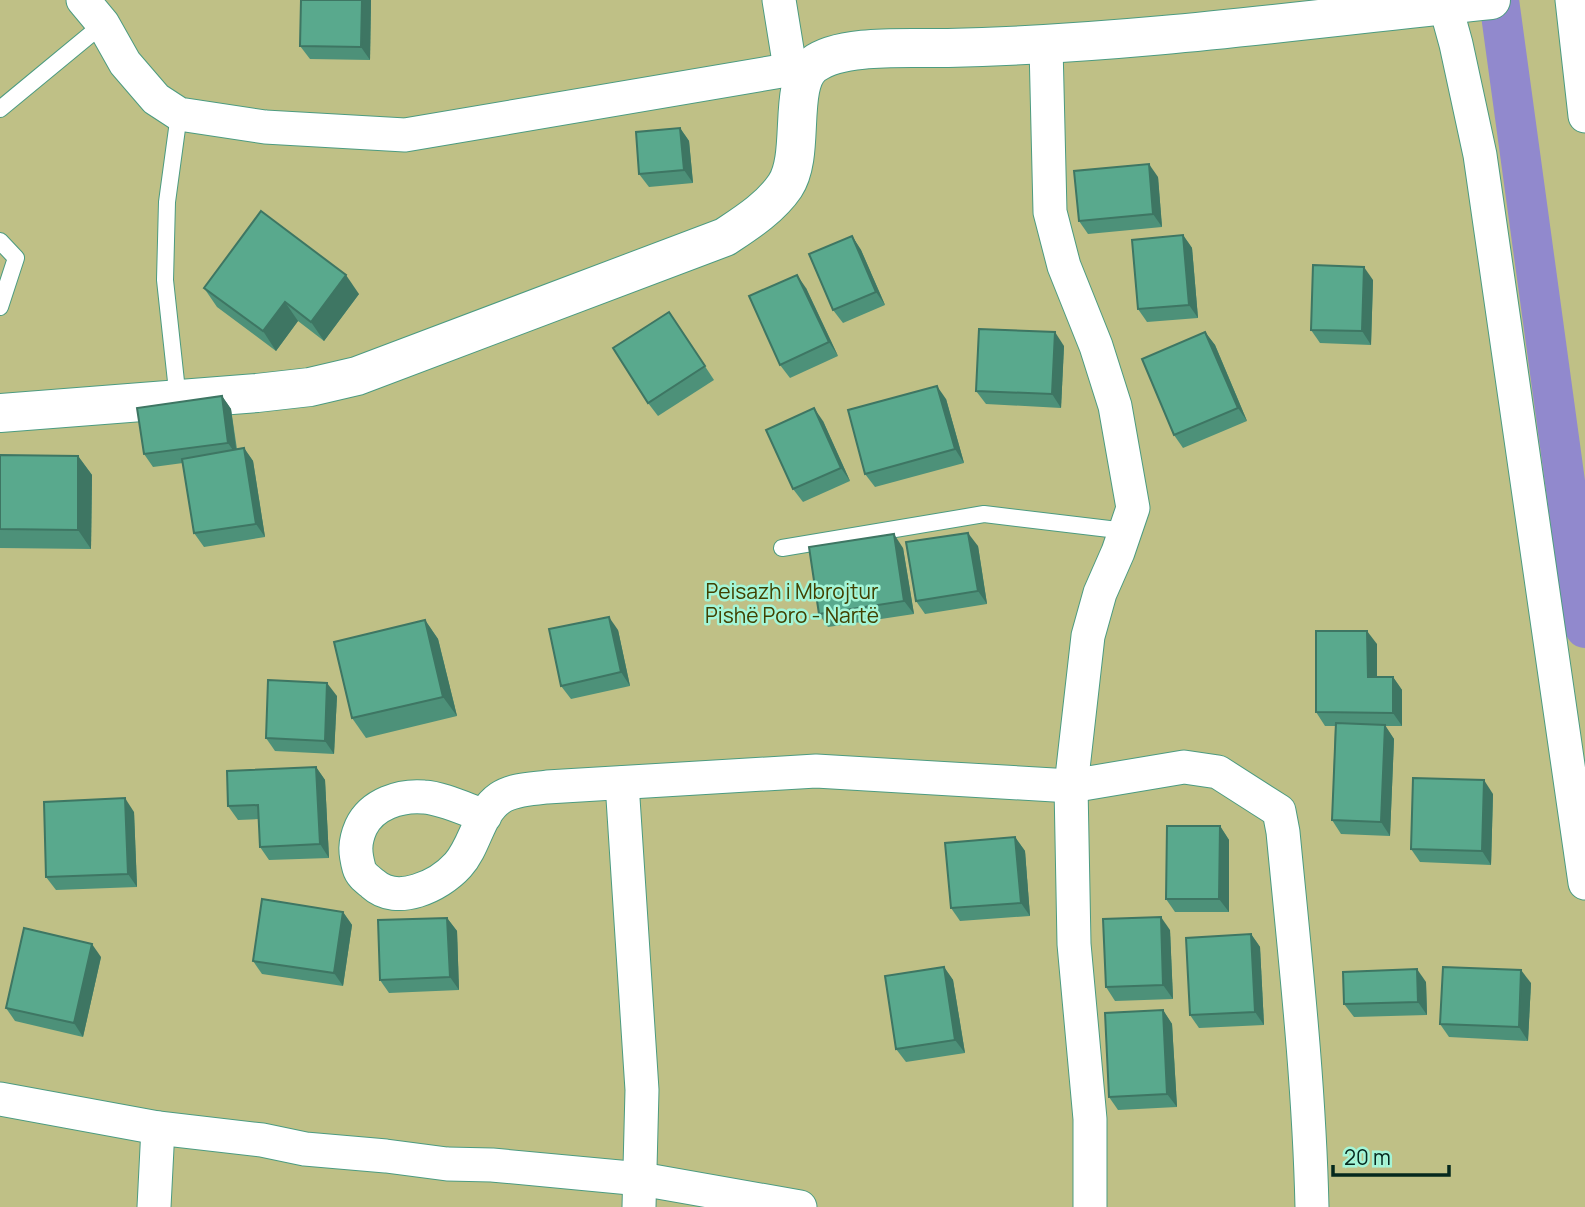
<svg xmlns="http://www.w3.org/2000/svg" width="1585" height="1207" viewBox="0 0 1585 1207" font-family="Manrope,sans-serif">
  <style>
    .green { fill: #bfc086 }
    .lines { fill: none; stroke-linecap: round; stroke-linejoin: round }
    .canal { stroke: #9189cd; stroke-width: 40 }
    .service-casing { stroke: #4c9b80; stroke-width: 18 }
    .minor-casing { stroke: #4c9b80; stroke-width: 35 }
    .tertiary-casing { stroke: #4c9b80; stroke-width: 40 }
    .service { stroke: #fff; stroke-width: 16 }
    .minor { stroke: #fff; stroke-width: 33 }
    .tertiary { stroke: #fff; stroke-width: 38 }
    .wall { fill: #4d9179 }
    .shaded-wall { fill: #3e7663 }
    .building { fill: #59a98d; stroke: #3e7663; stroke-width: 2 }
    .labels { text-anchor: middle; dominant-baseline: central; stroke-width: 5; stroke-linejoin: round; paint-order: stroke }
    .park-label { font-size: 21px; fill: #414001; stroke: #a4f5d7 }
  </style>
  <rect width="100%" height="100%" fill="#97e7ca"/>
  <!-- green -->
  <rect class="green" x="0" y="0" width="1585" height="1207"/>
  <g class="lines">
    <!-- canal -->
    <polyline class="canal" points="1499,0 1585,628"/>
    <defs>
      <g id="service">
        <polyline points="0,109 103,24"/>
        <polyline points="0,241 16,258 0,307"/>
        <polyline points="178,400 165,280 167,202 179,114"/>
        <polyline points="782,548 984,514 1126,531"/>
      </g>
      <g id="minor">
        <polyline points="83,0 103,24 125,63 156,99 179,114 265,127 405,135 811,66"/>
        <polyline points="779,0 790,68"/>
        <polyline points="1572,0 1585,116"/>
        <polyline points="1445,4 1456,44 1480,155 1585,883"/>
        <polyline points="1046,46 1050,212 1064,266 1096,346 1115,406 1133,508 1118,552 1100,593 1088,636 1071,786 1074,944 1090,1119 1090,1207"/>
        <polyline points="622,783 642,1090 639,1207"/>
        <path d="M485,816C467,810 442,798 424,797C400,795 372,804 361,827C354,843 355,853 359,868C361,875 367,879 373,884C397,906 439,886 458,865C476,845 478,813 500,798C513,789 532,789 547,787L816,771L1071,786L1184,767L1218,772L1279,811L1283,832C1295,957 1309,1081 1312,1207"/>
        <polyline points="0,1099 158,1128 262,1140 305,1149 386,1156 447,1164 492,1165 641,1179 800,1207"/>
        <polyline points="154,1207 158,1128"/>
      </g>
      <path id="tertiary" d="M0,413L257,393L310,387L357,376L725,237C746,223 770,208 785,186C806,155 787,85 813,65C841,43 912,49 948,48C1129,44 1311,19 1491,0"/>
    </defs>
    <!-- service casing -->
    <use href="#service" class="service-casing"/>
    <!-- minor casing -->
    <use href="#minor" class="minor-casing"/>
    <!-- tertiary casing -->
    <use href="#tertiary" class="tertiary-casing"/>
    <!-- service -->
    <use href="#service" class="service"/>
    <!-- minor -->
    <use href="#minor" class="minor"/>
    <!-- tertiary -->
    <use href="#tertiary" class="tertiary"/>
  </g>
  <!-- wall -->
  <g class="wall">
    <polygon points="371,0 370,60 310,59 300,46"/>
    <polygon points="680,128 689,141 693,183 649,187 639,174"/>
    <polygon points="1158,177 1162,227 1088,234 1079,221"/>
    <polygon points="1183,235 1192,248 1198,318 1147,322 1138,309"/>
    <polygon points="852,236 861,250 885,305 843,323 833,310"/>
    <polygon points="1373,280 1371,345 1320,343 1311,330"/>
    <polygon points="204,288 359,294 324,341 298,321 276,351 217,307"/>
    <polygon points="806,288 838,356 790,378 780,365"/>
    <polygon points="678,325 714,380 658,416 648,403"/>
    <polygon points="1205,332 1215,345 1247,421 1183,448 1174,435"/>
    <polygon points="1064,346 1061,408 986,404 976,391"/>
    <polygon points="222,396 231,409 237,449 244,448 253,461 265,537 204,547 194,533 183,463 153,467 144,454"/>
    <polygon points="946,399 964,463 875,487 865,474"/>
    <polygon points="823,421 850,481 803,502 793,489"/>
    <polygon points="0,455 78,456 92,475 91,549 0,548"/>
    <polygon points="978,546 987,604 925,614 916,601"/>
    <polygon points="903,548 914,614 828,627 819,614"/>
    <polygon points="425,620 438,639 457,716 366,738 352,718"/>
    <polygon points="618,630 630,686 571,699 561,686"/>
    <polygon points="1377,644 1377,677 1393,677 1402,690 1402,726 1385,726 1394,739 1390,836 1341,834 1332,820 1335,726 1325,726 1316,712"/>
    <polygon points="337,696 334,754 275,751 266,738"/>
    <polygon points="316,767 325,780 329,858 269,860 260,847 259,819 238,820 228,806"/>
    <polygon points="1493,794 1491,865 1420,862 1411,849"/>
    <polygon points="134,812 137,887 56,890 46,877"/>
    <polygon points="1220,826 1229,840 1229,912 1175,912 1166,899"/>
    <polygon points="1015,837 1025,851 1030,916 960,921 951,908"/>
    <polygon points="343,912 352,925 343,986 262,974 253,961"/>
    <polygon points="447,918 457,931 459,990 389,993 380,980"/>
    <polygon points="1170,930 1173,999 1115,1001 1106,987"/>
    <polygon points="1251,934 1260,947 1264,1025 1199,1028 1190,1015"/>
    <polygon points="101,957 83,1037 15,1021 6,1008"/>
    <polygon points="944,967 953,980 965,1053 906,1062 896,1049"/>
    <polygon points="1426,982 1427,1015 1354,1017 1344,1004"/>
    <polygon points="1531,983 1528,1041 1449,1037 1440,1024"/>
    <polygon points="1163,1010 1172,1024 1177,1107 1118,1110 1109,1097"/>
  </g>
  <!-- shaded-wall -->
  <g class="shaded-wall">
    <polygon points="362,0 371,0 370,60 361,47"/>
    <polygon points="680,128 689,141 693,183 684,170"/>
    <polygon points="1149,164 1158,177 1162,227 1153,214"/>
    <polygon points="1183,235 1192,248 1198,318 1189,305"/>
    <polygon points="852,236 861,250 885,305 876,292"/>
    <polygon points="1364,267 1373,280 1371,345 1362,331"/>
    <polygon points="346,275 359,294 324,341 311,322"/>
    <polygon points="797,275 806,288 838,356 829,342"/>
    <polygon points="285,302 298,321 276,351 263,331"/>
    <polygon points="1055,332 1064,346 1061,408 1052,394"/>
    <polygon points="1205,332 1215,345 1247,421 1238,408"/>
    <polygon points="937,386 946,399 964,463 955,449"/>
    <polygon points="222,396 231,409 237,456 228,443"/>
    <polygon points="814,408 823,421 850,481 841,468"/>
    <polygon points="244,448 253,461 265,537 256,524"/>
    <polygon points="78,456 92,475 91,549 78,530"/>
    <polygon points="968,533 978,546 987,604 978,591"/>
    <polygon points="894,534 903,548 914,614 904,601"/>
    <polygon points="609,617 618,630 630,686 621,672"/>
    <polygon points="425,620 438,639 457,716 443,697"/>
    <polygon points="1367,631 1377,644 1377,690 1368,677"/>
    <polygon points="1393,677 1402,690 1402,726 1393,713"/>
    <polygon points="327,683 337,696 334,754 325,741"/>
    <polygon points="1385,725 1394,739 1390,836 1381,822"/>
    <polygon points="316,767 325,780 329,858 320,844"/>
    <polygon points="1484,780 1493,794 1491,865 1482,851"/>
    <polygon points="125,798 134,812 137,887 128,874"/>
    <polygon points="1220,826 1229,840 1229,912 1219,899"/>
    <polygon points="1015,837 1025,851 1030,916 1021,903"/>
    <polygon points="343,912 352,925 343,986 334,973"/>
    <polygon points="1161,917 1170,930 1173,999 1163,985"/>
    <polygon points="447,918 457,931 459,990 450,977"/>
    <polygon points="1251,934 1260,947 1264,1025 1255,1012"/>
    <polygon points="92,944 101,957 83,1037 74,1023"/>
    <polygon points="944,967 953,980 965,1053 955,1040"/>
    <polygon points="1417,969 1426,982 1427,1015 1418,1002"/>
    <polygon points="1521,970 1531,983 1528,1041 1519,1027"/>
    <polygon points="1163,1010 1172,1024 1177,1107 1167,1094"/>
  </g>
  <!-- building -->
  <g class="building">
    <polygon points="301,0 362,0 361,47 300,46"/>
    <polygon points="680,128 684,170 639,174 636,132"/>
    <polygon points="1149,164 1153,214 1079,221 1074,171"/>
    <polygon points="261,211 346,275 311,322 285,302 263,331 204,288"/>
    <polygon points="1183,235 1189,305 1138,309 1132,240"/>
    <polygon points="852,236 876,292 833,310 809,254"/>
    <polygon points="1313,265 1364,267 1362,331 1311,330"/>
    <polygon points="797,275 829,342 780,365 749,296"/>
    <polygon points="669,312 705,366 648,403 613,348"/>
    <polygon points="979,329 1055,332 1052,394 976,391"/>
    <polygon points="1205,332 1238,408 1174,435 1142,359"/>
    <polygon points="937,386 955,449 865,474 848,410"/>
    <polygon points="222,396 228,443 144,454 137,408"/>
    <polygon points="814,408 841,468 793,489 766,430"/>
    <polygon points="244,448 256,524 194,533 182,459"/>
    <polygon points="0,455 78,456 78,530 0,529"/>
    <polygon points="968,533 978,591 916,601 906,542"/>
    <polygon points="894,534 904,601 819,614 809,547"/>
    <polygon points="609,617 621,672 561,686 549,629"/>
    <polygon points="425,620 443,697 352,718 334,642"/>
    <polygon points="1316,631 1367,631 1368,677 1393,677 1393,713 1316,712"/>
    <polygon points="268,680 327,683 325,741 266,738"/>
    <polygon points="1336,723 1385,725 1381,822 1332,820"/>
    <polygon points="316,767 320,844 260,847 258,805 228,806 227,771"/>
    <polygon points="1413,778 1484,780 1482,851 1411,849"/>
    <polygon points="125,798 128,874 46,877 44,802"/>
    <polygon points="1167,826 1220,826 1219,899 1166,899"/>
    <polygon points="1015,837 1021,903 951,908 945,843"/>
    <polygon points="262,899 343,912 334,973 253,961"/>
    <polygon points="1161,917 1163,985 1106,987 1103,919"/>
    <polygon points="447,918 450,977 380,980 378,920"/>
    <polygon points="24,928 92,944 74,1023 6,1008"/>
    <polygon points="1251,934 1255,1012 1190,1015 1186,938"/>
    <polygon points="944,967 955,1040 896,1049 885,976"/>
    <polygon points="1443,967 1521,970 1519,1027 1440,1024"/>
    <polygon points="1417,969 1418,1002 1344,1004 1343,972"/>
    <polygon points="1163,1010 1167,1094 1109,1097 1105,1013"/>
  </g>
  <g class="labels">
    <!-- park labels -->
    <g class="park-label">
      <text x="792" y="591">Peisazh i Mbrojtur<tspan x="792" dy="24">Pishë Poro - Nartë</tspan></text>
    </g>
  </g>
  <!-- scale -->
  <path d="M1333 1165v10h116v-10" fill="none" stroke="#05281e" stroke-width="3.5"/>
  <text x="1344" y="1165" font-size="21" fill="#05281e" stroke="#a4f5d7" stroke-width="5" paint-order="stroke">20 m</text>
</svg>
